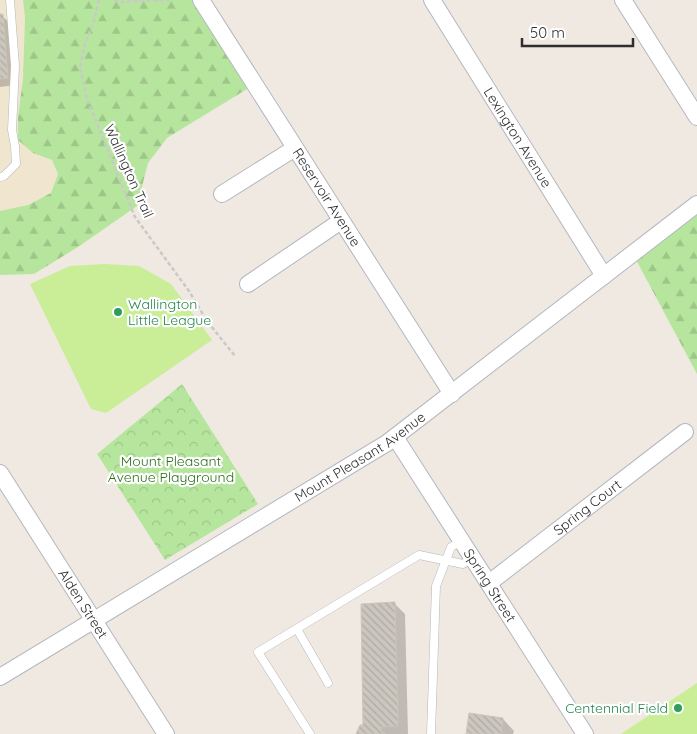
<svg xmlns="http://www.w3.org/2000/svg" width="697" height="734" viewBox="0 0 697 734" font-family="Quicksand,sans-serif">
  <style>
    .education { fill: #f0e6d0 }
    .forest { fill: url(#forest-firs) }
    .park { fill: url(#park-crowns) }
    .pitch { fill: #caed98 }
    .shadow { fill: #0003 }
    .building { fill: url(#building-back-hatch); stroke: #cbc5ba }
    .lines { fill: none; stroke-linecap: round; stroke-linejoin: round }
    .service-casing { stroke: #b4b7c1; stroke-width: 9 }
    .minor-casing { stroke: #b4b7c1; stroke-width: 18 }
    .path { stroke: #c9c9c9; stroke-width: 2.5; stroke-dasharray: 4 2.5; stroke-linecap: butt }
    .service { stroke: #fff; stroke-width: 8 }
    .minor { stroke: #fff; stroke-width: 16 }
    .leisure-dot { fill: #2e9e5b; stroke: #fff; stroke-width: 2 }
    .labels { text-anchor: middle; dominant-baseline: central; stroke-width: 4.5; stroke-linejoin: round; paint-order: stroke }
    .street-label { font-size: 14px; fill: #2e2e2e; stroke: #fff }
    .leisure-label { font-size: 14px; fill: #27864d; stroke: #fff; text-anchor: start }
    .park-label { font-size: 14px; fill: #2c6f1a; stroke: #fff }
  </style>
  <defs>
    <pattern id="forest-firs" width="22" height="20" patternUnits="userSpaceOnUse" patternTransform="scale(1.25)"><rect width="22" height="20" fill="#b6e69d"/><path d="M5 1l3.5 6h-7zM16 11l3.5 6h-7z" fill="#9dc688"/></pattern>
    <pattern id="park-crowns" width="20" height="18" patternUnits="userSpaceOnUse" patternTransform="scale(1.25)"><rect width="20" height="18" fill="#b6e69d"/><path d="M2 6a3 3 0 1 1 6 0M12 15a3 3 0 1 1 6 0" fill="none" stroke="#9dc688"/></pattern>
    <pattern id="building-back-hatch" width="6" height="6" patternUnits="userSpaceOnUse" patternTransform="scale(1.25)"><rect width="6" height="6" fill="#cbc7bf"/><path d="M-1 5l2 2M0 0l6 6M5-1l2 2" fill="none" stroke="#afaba4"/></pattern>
  </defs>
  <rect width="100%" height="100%" fill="#efe9e1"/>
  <!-- education -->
  <polygon class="education" points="0,0 23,0 25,18 23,79 18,116 33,153 52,160 58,174 51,193 28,205 0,211"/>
  <!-- forest -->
  <g class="forest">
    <polygon points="23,0 196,0 252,86 167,138 148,163 137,206 78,247 34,274 0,275 0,211 28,205 51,193 58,174 52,160 33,153 18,140 18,116 23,79 25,18"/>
    <polygon points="697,212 697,374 634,256"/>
  </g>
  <!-- park -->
  <polygon class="park" points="182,384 258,504 165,560 97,454"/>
  <!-- pitch -->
  <g class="pitch">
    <polygon points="105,264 139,266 171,284 212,340 106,413 91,409 30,284 70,266"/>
    <polygon points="697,683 697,734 621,734"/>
  </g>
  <!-- shadow -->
  <g class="shadow">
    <polygon points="0,16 2,16 10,23 15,85 0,87"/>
    <polygon points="394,603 405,614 408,734 358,734 365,727"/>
    <polygon points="503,719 514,731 513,734 467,734"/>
  </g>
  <!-- building -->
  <g class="building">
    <polygon points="0,14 3,14 8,78 0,79"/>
    <polygon points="395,602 398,726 381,727 381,732 386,734 356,734 360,725 363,725 361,604"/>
    <polygon points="469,713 503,718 501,734 466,734"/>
  </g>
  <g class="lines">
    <defs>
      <g id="service">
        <polyline points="0,177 4,176 16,164 15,146 12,130 15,66 10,0"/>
        <polyline points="297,629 328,683"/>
        <polyline points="310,734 258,652 419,555 463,564 472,558"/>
        <polyline points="431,734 436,586 451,547 462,541"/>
      </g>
      <g id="minor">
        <path id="s1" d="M201,0L452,394"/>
        <path id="s2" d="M432,0L604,276"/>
        <polyline points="623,0 697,117"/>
        <polyline points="222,194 295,148"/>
        <polyline points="248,284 341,221"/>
        <path id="s3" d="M395,437L585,734"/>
        <path id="s4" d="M0,473L166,734"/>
        <path id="s5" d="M489,583L685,432"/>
        <path id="s6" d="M0,677L387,443L697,204"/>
      </g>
    </defs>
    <!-- service casing -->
    <use href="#service" class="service-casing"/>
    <!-- minor casing -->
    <use href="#minor" class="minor-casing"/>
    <!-- path -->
    <g class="path">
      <polyline points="99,0 93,24 85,43 80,67 87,99 135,217 189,291 207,321 235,356"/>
      <polyline points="115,0 117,2 169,0"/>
    </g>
    <!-- service -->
    <use href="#service" class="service"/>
    <!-- minor -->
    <use href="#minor" class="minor"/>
  </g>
  <!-- markers -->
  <g class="leisure-dot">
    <circle cx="118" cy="312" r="5"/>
    <circle cx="678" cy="708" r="5"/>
  </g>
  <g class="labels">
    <!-- street labels -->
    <g class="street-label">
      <text stroke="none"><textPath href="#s2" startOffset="162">Lexington Avenue</textPath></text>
      <text transform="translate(129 171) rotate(66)">Wallington Trail</text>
      <text stroke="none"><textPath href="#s1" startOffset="234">Reservoir Avenue</textPath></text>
      <text stroke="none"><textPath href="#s6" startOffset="422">Mount Pleasant Avenue</textPath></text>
      <text stroke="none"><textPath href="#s5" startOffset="124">Spring Court</textPath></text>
      <text stroke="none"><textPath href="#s3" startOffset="176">Spring Street</textPath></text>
      <text stroke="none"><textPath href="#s4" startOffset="155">Alden Street</textPath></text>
    </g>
    <!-- leisure labels -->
    <g class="leisure-label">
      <text x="128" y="304">Wallington<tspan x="128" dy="16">Little League</tspan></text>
      <text x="668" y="708" text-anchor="end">Centennial Field</text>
    </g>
    <!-- park labels -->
    <g class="park-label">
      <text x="171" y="461">Mount Pleasant<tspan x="171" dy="16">Avenue Playground</tspan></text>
    </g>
  </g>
  <!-- scale -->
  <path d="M522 38v8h111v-8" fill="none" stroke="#2e2e2e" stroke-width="2.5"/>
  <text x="530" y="38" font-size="15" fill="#2e2e2e" stroke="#ffffff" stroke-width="4" paint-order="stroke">50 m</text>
</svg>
